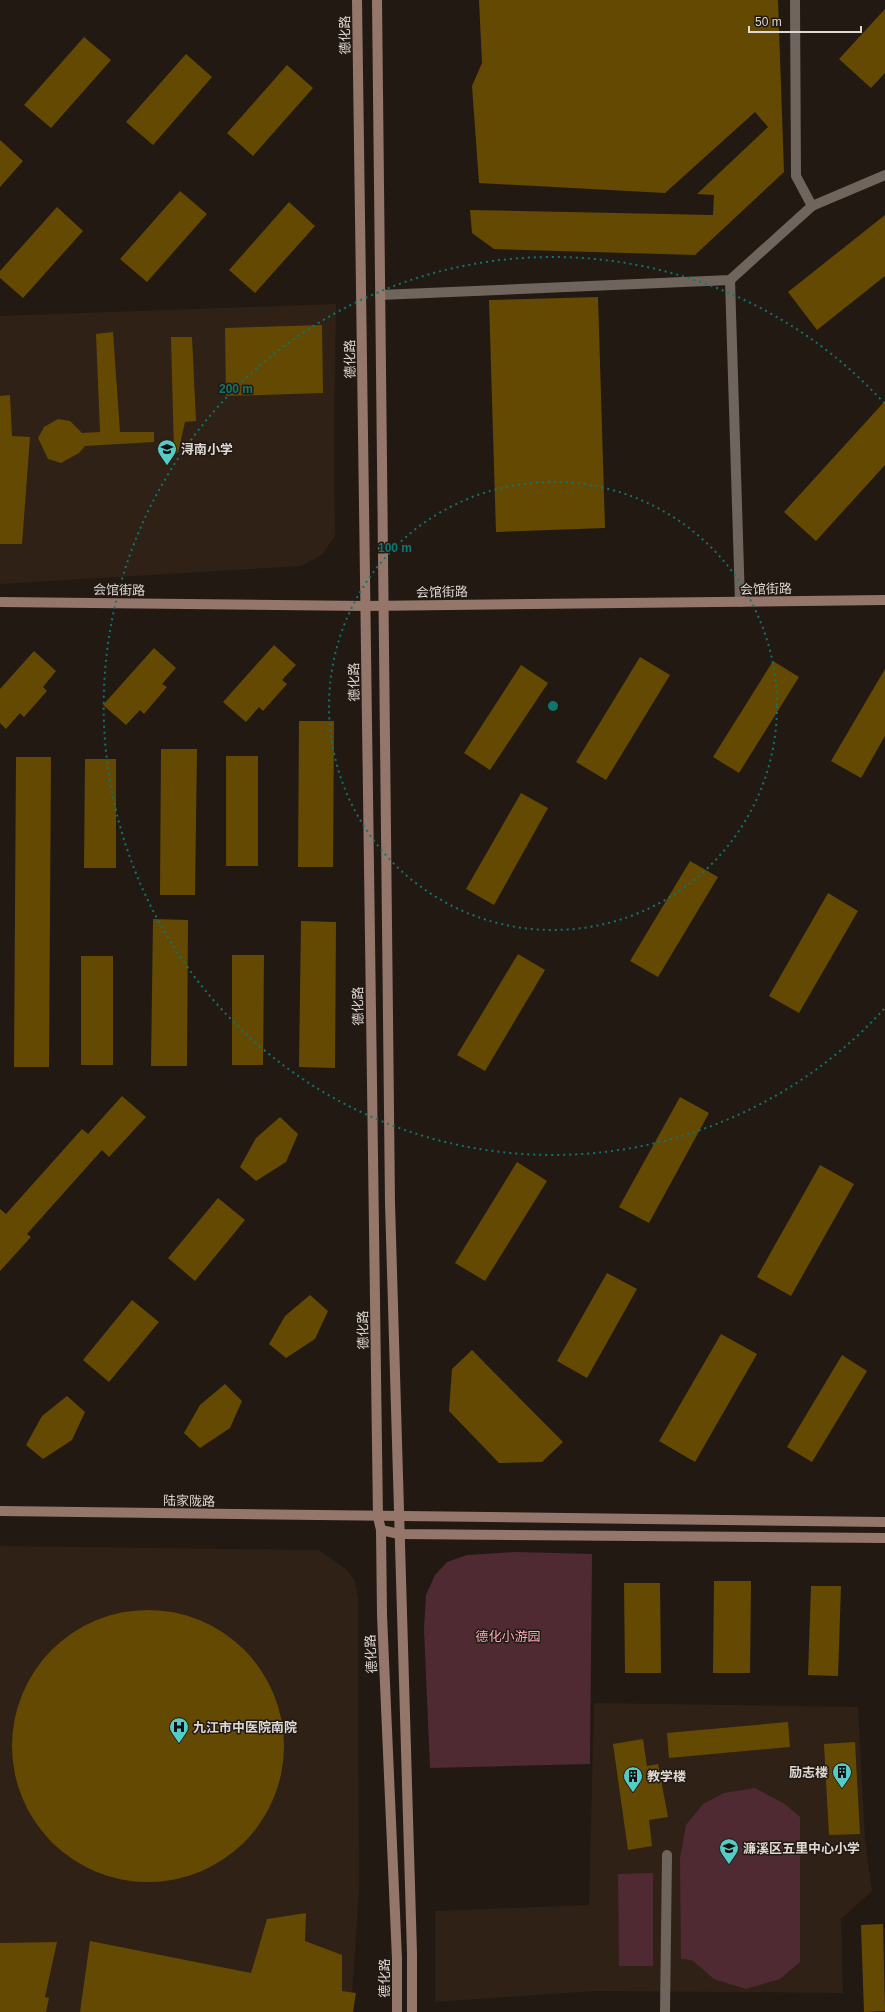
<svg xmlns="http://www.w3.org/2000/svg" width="885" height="2012" viewBox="0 0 885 2012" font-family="Arial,'Noto Sans SC',sans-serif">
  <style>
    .built { fill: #2f2116 }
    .green { fill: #4f2a33 }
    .building { fill: #644903 }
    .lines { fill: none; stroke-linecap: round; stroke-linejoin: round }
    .street { stroke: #70655d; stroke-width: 10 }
    .secondary { stroke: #95766b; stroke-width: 10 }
    .ring { fill: none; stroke: #0f766e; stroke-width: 2; stroke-dasharray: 2 4 }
    .labels { text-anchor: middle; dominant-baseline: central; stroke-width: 3; stroke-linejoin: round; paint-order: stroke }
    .street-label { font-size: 13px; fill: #dfd9d4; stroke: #221913 }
    .poi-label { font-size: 13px; font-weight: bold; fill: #dfd9d4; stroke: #221913; text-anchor: start }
    .park-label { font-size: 13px; fill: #f5a8b8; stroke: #221913 }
    .centre { fill: #0f766e; stroke: #221913; stroke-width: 2 }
    .ring-label { font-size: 12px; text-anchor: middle; font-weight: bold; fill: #0f766e; stroke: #221913; stroke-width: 3; stroke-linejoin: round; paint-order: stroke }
  </style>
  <rect width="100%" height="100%" fill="#221913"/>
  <!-- built -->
  <g class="built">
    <polygon points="336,304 334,433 335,536 322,555 301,566 0,584 0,316"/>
    <polygon points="0,1546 319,1550 346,1569 355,1581 358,1599 359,1889 351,2012 0,2012"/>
    <polygon points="594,1703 858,1707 865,1839 872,1891 841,1919 843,1993 594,1991 435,2002 435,1911 589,1905"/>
  </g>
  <!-- green -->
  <g class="green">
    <polygon points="516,1552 592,1554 590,1764 430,1768 424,1629 426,1595 435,1575 447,1562 467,1555"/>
    <polygon points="755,1788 785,1804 800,1817 800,1962 780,1979 746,1989 714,1979 692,1960 681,1959 680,1858 686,1825 703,1804 724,1793"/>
    <polygon points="653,1873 653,1966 619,1966 618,1874"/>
  </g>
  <!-- building -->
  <g class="building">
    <polygon points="479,0 778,0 784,172 695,255 494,249 472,233 470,210 713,215 714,195 697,194 768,127 755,112 665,193 479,183 472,86 482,63"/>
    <polygon points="885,9 885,73 871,88 839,59"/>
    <polygon points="84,37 111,60 51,128 24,105"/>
    <polygon points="186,54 212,77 153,145 126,122"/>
    <polygon points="287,65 313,88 253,156 227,133"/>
    <polygon points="0,140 23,161 0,187"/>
    <polygon points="180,191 207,214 147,282 120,259"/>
    <polygon points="289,202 315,226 255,293 229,270"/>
    <polygon points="57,207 83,231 23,298 0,278 0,271"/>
    <polygon points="885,215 885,276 817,330 788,292"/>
    <polygon points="598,297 605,528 496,532 489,300"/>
    <polygon points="322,325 323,393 226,396 225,328"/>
    <polygon points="113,332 120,432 154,432 154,442 85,446 79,453 61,463 48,459 38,438 44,427 58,419 70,421 82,433 100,432 96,334"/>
    <polygon points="171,337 192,337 196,421 185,422 178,453 174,452"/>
    <polygon points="10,395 12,436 30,437 22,544 0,544 0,396"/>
    <polygon points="885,401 885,465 816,541 784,512"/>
    <polygon points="274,645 296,665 282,680 287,684 263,711 259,707 246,722 223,702"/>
    <polygon points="154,648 176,668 162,684 167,687 144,714 140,710 126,725 103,705"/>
    <polygon points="34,651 56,671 43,687 47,691 24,717 20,713 6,729 0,723 0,689"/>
    <polygon points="640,657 670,675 606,780 576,762"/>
    <polygon points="773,661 799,677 739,773 713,757"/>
    <polygon points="521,665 548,683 490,770 464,753"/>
    <polygon points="885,669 885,736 861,778 831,761"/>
    <polygon points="299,721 334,721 333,867 298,867"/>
    <polygon points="161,749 197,749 195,895 160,895"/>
    <rect x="226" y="756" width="32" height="110"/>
    <polygon points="16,757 51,757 49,1067 14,1067"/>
    <polygon points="85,759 116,759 116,868 84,868"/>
    <polygon points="521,793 548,808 494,905 466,889"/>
    <polygon points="690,861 718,877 658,977 630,961"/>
    <polygon points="828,893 858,911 799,1013 769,996"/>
    <polygon points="153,919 188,920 187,1066 151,1066"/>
    <polygon points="301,921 336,922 335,1068 299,1067"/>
    <polygon points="518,954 545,970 485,1071 457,1055"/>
    <polygon points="232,955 264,955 263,1065 232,1065"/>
    <rect x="81" y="956" width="32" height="109"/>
    <polygon points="122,1096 146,1117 109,1157 102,1150 27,1234 31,1237 0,1271 0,1209 6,1214 82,1129 88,1134"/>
    <polygon points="680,1097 709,1113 649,1223 619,1207"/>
    <polygon points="280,1117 298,1134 286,1162 256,1181 240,1167 256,1138"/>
    <polygon points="517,1162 547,1181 485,1281 455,1263"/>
    <polygon points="820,1165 854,1184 791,1296 757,1277"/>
    <polygon points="218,1198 245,1220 195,1281 168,1258"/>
    <polygon points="607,1273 637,1289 587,1378 557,1361"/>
    <polygon points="310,1295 328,1311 315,1339 286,1358 269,1344 285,1316"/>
    <polygon points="132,1300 159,1322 109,1382 83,1360"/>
    <polygon points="721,1334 757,1354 695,1462 659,1441"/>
    <polygon points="472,1350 563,1442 542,1462 499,1463 449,1411 452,1369"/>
    <polygon points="842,1355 867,1371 812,1462 787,1447"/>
    <polygon points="225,1384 242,1401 230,1428 200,1448 184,1433 200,1405"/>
    <polygon points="67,1396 85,1412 72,1440 43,1459 26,1445 42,1416"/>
    <polygon points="714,1581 751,1581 750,1673 713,1673"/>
    <polygon points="624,1583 660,1583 661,1673 625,1673"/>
    <polygon points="811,1586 841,1586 838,1676 808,1675"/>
    <circle cx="148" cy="1746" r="136"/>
    <polygon points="788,1722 790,1747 669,1758 667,1733"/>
    <polygon points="643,1739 647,1766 658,1764 668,1817 649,1820 652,1846 628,1850 613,1744"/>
    <polygon points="855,1742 860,1834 829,1835 824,1744"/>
    <polygon points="306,1913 305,1941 342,1955 342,1991 356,1993 353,2012 80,2012 90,1941 251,1973 267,1919"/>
    <polygon points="883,1924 885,2011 864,2012 861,1925"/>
    <polygon points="57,1942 45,1997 49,1998 46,2012 0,2012 0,1943"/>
  </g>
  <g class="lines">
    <!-- street -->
    <g class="street">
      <polyline points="795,0 796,176 812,206"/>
      <polyline points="730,280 740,602"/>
      <polyline points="380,295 730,280 812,206 885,175"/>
      <polyline points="665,2012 667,1855"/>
    </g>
    <!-- secondary -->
    <g class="secondary">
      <polyline points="357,0 378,1517 381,1530 382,1615 397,1959 397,2012"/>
      <polyline points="377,0 390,1203 412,1954 412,2012"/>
      <polyline points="0,602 366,606 885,600"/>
      <polyline points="0,1511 885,1522"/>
      <polyline points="381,1530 399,1534 885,1538"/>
    </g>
  </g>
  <!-- distance rings -->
  <g class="ring">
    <circle cx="553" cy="706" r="224"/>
    <path d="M884 1009A449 449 0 1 1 884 403"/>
  </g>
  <!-- icons -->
  <defs>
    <symbol id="school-pin" viewBox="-11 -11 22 30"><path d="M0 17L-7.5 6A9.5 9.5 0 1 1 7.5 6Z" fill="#55cdc6" stroke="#221913"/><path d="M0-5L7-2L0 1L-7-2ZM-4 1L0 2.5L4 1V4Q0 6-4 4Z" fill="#111"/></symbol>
    <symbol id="hospital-pin" viewBox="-11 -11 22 30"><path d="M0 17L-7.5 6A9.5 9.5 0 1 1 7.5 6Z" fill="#55cdc6" stroke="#221913"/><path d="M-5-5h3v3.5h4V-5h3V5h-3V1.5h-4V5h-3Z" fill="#111"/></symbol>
    <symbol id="building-pin" viewBox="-11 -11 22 30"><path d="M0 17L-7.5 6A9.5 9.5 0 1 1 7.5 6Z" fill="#55cdc6" stroke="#221913"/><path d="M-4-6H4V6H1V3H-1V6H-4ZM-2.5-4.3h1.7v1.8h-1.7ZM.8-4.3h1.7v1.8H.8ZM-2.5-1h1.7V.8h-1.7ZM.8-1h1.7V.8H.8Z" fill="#111"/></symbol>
  </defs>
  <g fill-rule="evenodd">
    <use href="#school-pin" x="156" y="438" width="22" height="30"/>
    <use href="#hospital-pin" x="168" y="1716" width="22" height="30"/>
    <use href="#building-pin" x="831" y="1761" width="22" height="30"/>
    <use href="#building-pin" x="622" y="1765" width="22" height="30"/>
    <use href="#school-pin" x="718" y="1837" width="22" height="30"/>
  </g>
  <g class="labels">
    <!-- street labels -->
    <g class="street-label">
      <text transform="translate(345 35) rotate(-91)">德化路</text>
      <text transform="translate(350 359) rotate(-91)">德化路</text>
      <text transform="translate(766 589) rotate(-1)">会馆街路</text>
      <text transform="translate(119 590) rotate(1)">会馆街路</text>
      <text transform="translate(442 592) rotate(-1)">会馆街路</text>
      <text transform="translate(354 682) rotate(-91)">德化路</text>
      <text transform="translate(358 1006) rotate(-91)">德化路</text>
      <text transform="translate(363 1330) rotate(-91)">德化路</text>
      <text transform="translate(189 1501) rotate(1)">陆家陇路</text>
      <text transform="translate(371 1654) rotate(-93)">德化路</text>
      <text transform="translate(384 1978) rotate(-90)">德化路</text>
    </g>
    <!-- poi labels -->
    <g class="poi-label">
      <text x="181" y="449">浔南小学</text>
      <text x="193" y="1727">九江市中医院南院</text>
      <text x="828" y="1772" text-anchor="end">励志楼</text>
      <text x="647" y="1776">教学楼</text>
      <text x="743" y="1848">濂溪区五里中心小学</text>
    </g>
    <!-- park labels -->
    <g class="park-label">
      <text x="508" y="1636">德化小游园</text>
    </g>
  </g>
  <circle cx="553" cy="706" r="6" class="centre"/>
  <g class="ring-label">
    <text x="236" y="393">200 m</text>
    <text x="395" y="552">100 m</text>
  </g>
  <!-- scale -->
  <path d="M749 26v6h112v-6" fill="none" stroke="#dfd9d4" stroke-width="2"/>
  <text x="755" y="26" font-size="12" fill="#dfd9d4" stroke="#221913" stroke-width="3" paint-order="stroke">50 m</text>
</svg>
